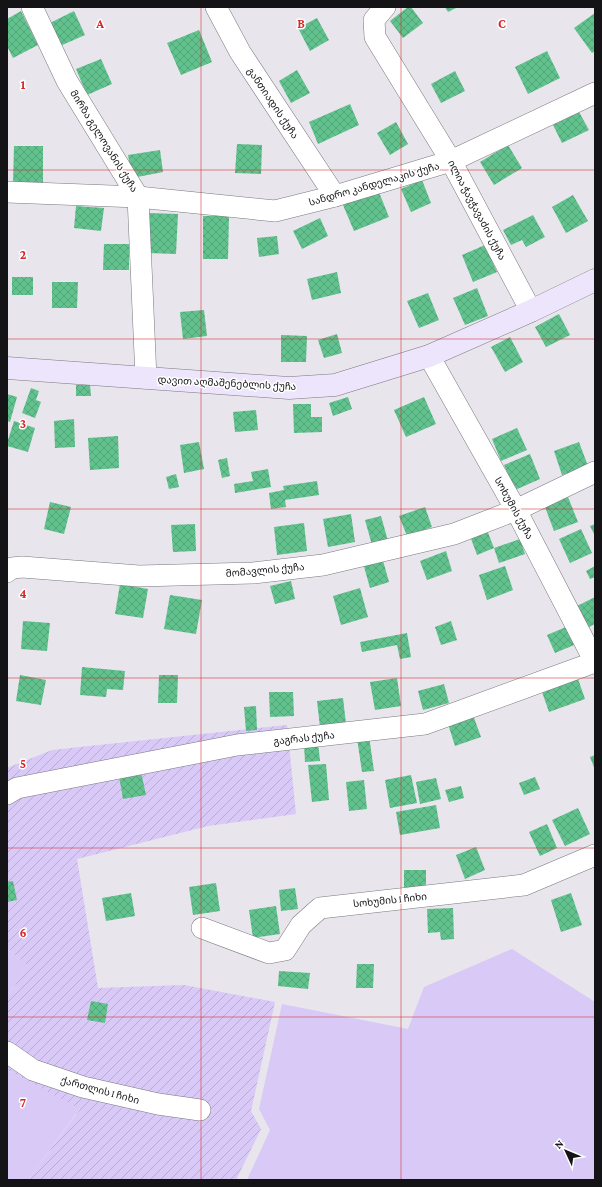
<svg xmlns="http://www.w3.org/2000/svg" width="602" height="1187" viewBox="0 0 602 1187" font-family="'Crimson Pro','Noto Sans Georgian',serif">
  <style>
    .green { fill: #d8c9f7 }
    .garden { fill: url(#garden-furrows) }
    .building { fill: url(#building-cross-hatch) }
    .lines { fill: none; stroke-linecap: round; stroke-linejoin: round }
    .street-casing { stroke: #7a787e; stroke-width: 22 }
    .secondary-casing { stroke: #7a787e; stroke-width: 23 }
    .street { stroke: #fff; stroke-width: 21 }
    .secondary { stroke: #ede5fb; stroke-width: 22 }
    .grid { fill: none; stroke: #d62828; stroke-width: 1; stroke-opacity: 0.55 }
    .labels { text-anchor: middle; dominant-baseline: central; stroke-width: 3; stroke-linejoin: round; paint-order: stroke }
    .street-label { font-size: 10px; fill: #141316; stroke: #fff }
    .grid-label { font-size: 13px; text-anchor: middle; font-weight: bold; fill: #d62828; stroke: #fff; stroke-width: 3; stroke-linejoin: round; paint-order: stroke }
  </style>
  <defs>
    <pattern id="garden-furrows" width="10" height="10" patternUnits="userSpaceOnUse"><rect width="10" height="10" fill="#d8c9f7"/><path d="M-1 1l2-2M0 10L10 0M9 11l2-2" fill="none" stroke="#b8acd3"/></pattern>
    <pattern id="building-cross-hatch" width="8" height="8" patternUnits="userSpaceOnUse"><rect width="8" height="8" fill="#61c28e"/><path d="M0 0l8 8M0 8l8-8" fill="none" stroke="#53a67a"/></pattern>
  </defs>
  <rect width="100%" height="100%" fill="#e8e5ed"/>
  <!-- green -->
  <g class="green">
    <polygon points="7,948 28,966 7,997"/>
    <polygon points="512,949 595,1002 595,1180 247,1180 270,1130 259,1109 282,1004 408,1029 424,987"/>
    <polygon points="7,1070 80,1108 28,1180 7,1180"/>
  </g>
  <!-- garden -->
  <polygon class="garden" points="287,725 296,814 208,826 77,859 98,988 184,985 275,1002 251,1111 261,1129 236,1180 28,1180 80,1109 7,1070 7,997 28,966 7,948 7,768 52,750"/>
  <!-- building -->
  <g class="building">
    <polygon points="408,7 411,7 423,23 403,38 390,21"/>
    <polygon points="445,7 458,7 448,12"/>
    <polygon points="21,11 38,45 13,58 7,46 7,19"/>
    <polygon points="74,11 85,35 60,46 50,23"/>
    <polygon points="595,13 595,51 592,53 574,28"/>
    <polygon points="317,18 329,40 310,51 298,28"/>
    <polygon points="199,30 212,62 181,75 167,43"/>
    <polygon points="547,51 560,78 528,94 515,67"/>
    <polygon points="101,59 112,84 87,95 76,69"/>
    <polygon points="297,70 310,93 291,103 279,81"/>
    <polygon points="455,71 465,91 441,103 431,84"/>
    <polygon points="350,104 359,125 318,144 309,122"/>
    <polygon points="579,112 589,130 562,143 553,125"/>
    <polygon points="396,122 408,144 390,155 377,133"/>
    <polygon points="237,144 262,145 261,174 235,173"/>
    <polygon points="508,145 522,168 494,185 480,162"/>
    <polygon points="14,146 43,146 43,183 13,183"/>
    <polygon points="160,150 163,172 132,178 128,155"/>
    <polygon points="422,180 431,203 411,212 401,189"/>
    <polygon points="378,190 389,217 354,231 343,205"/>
    <polygon points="573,195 588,221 566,233 552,207"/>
    <polygon points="76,206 104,208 101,231 74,228"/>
    <polygon points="148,213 178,214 176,254 147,253"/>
    <polygon points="533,215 545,237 526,247 522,240 511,245 503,230"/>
    <polygon points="203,216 229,216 228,259 203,259"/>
    <polygon points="320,218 328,236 302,249 293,231"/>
    <polygon points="277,236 279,254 259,257 257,238"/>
    <polygon points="104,244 129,244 129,270 103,270"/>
    <polygon points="485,245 497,272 473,282 462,255"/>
    <polygon points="337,272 341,293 312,300 307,279"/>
    <rect x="12" y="277" width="21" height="18"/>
    <polygon points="52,282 78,282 77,308 52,308"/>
    <polygon points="477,288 488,316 465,325 453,298"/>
    <polygon points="428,293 439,320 419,328 407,301"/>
    <polygon points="204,310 207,336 183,339 180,312"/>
    <polygon points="559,314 570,335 546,347 535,327"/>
    <polygon points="337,334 342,353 324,358 318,340"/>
    <polygon points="281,335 307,336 306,362 281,362"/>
    <polygon points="510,337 523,362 505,372 491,347"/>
    <polygon points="76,385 90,385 91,396 76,396"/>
    <polygon points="31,388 39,391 36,400 41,402 35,418 22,413"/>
    <polygon points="7,394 17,397 10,422 7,421"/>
    <polygon points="348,397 352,409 333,416 329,403"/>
    <polygon points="424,397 436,424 406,437 394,410"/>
    <polygon points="293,404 311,404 311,417 322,417 322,432 294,433"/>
    <polygon points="256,410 258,430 235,432 233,412"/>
    <polygon points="74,419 75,447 55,448 54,421"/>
    <polygon points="14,421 35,428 28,452 7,446 7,443"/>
    <polygon points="517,428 527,450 501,461 492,439"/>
    <polygon points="118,436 119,468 90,470 88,438"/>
    <polygon points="199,442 204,469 184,473 180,445"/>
    <polygon points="579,442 588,466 562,475 554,451"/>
    <polygon points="530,454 540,479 515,490 504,465"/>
    <polygon points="227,458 230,476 222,478 218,460"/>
    <polygon points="268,469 271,487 235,493 234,484 253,481 251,472"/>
    <polygon points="176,474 179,487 169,489 166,477"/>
    <polygon points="317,481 319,495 285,500 286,507 271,509 269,493 284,490 283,486"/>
    <polygon points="568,497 578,522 554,531 545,507"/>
    <polygon points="50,502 71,507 64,534 44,529"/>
    <polygon points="425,507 432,527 407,536 399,516"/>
    <polygon points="351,514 355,542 328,547 323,519"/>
    <polygon points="381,516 388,541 372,545 365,520"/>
    <polygon points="304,523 307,551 277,555 274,527"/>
    <polygon points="195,524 196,551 173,552 171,525"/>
    <polygon points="595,524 595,536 590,526"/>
    <polygon points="581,529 592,553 570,563 559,539"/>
    <polygon points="487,530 494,548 477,555 470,536"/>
    <polygon points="520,539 525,554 499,563 494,548"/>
    <polygon points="446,551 452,571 427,580 420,561"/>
    <polygon points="382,557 389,582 370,588 363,563"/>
    <polygon points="505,566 513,590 487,600 479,575"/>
    <polygon points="595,566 595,577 590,579 586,571"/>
    <polygon points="291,581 295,599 275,604 270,586"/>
    <polygon points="120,584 148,589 143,618 115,614"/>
    <polygon points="360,588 368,617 341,625 333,596"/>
    <polygon points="170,595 202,600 196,634 164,629"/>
    <polygon points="595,597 595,624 587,628 577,606"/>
    <polygon points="23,621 50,623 47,651 21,649"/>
    <polygon points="451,621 457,640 441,645 435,627"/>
    <polygon points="566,627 574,645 555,653 547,635"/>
    <polygon points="407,633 411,657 400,659 397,645 362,652 360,642"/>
    <polygon points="82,667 125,671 123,690 107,689 106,697 80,695"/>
    <polygon points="20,675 46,680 41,705 16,701"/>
    <polygon points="159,675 178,675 177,703 158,703"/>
    <polygon points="577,676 585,699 549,712 541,689"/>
    <polygon points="397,678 401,706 375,710 370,682"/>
    <polygon points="444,684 449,703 423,710 418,691"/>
    <polygon points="269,692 293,692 294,716 270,717"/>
    <polygon points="343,698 346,724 320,727 317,701"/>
    <polygon points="256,706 257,730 246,731 244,707"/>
    <polygon points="473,715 481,737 455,746 448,724"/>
    <polygon points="369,736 374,771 362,772 357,738"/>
    <polygon points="318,742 320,761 305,762 304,744"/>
    <polygon points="595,755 595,770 590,757"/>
    <polygon points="326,764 329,800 312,802 308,765"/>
    <polygon points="141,772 146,795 123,799 119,776"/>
    <polygon points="411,775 417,803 390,808 385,780"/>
    <polygon points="535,777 540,789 524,795 519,783"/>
    <polygon points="436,778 441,799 420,804 416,782"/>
    <polygon points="364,780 367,809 349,811 346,782"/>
    <polygon points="461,786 464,798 449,802 445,790"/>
    <polygon points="436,805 440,828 400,835 396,812"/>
    <polygon points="578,808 590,834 565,846 552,820"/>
    <polygon points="547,824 557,848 540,856 529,832"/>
    <polygon points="476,847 485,870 465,879 456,855"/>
    <rect x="404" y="870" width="22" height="18"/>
    <polygon points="13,881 17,900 7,902 7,882"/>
    <polygon points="216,883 220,911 193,915 189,887"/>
    <polygon points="295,888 298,909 281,911 279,890"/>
    <polygon points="131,893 135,916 106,921 102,898"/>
    <polygon points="571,893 582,925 561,932 551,900"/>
    <polygon points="276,906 280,934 253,938 249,910"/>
    <polygon points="453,908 454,939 441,940 440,932 428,933 427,909"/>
    <polygon points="357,964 374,964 373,988 356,988"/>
    <polygon points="279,971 310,973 308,989 278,986"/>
    <polygon points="91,1001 108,1004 105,1023 87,1020"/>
  </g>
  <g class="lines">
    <defs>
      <g id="street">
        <polyline points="32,7 67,81 138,197 146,378"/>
        <polyline points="216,7 240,52 335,196"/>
        <polyline points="385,7 374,20 375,37 451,161 531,311"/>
        <polyline points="7,192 138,197 275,211 335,196 451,161 595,93"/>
        <polyline points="429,356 516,510 595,662"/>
        <polyline points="7,572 12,568 22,567 139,576 253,573 323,565 454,534 516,510 595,472"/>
        <polyline points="7,794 17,788 237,745 425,724 595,662"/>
        <polyline points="202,928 269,953 285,950 301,925 320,908 524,885 595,855"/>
        <polyline points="7,1052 33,1070 83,1087 158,1104 200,1110"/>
      </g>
      <polyline id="secondary" points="7,368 289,388 335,385 429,356 531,311 595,280"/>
    </defs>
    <!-- street casing -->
    <use href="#street" class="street-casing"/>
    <!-- secondary casing -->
    <use href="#secondary" class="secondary-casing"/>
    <!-- street -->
    <use href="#street" class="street"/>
    <!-- secondary -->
    <use href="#secondary" class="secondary"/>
  </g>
  <!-- grid -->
  <path class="grid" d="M201,7V1180M401,7V1180M7,170H595M7,339H595M7,509H595M7,678H595M7,848H595M7,1017H595"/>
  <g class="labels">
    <!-- street labels -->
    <g class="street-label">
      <text transform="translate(273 103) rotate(56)">განთიადის ქუჩა</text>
      <text transform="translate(104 141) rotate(58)">მირზა გელოვანის ქუჩა</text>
      <text transform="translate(374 184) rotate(-16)">სანდრო კანდელაკის ქუჩა</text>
      <text transform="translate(477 210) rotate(62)">ილია ჭავჭავაძის ქუჩა</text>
      <text transform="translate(227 383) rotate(3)">დავით აღმაშენებლის ქუჩა</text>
      <text transform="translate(514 508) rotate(61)">სოხუმის ქუჩა</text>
      <text transform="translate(265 570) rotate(-5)">მომავლის ქუჩა</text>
      <text transform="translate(304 738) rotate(-6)">გაგრას ქუჩა</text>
      <text transform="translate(390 900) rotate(-6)">სოხუმის I ჩიხი</text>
      <text transform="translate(100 1090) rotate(15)">ქართლის I ჩიხი</text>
    </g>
  </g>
  <g class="grid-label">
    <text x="100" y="28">A</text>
    <text x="301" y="28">B</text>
    <text x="502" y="28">C</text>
    <text x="23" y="89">1</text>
    <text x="23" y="259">2</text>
    <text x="23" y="428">3</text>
    <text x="23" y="598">4</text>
    <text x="23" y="768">5</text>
    <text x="23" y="937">6</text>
    <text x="23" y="1107">7</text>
  </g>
  <!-- border -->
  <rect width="602" height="1187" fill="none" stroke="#141316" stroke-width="16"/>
  <!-- north arrow -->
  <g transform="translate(566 1151) rotate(314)" stroke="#ffffff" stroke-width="3" paint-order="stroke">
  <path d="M0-3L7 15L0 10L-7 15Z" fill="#141316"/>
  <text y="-6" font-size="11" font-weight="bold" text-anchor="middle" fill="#141316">N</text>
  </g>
</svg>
